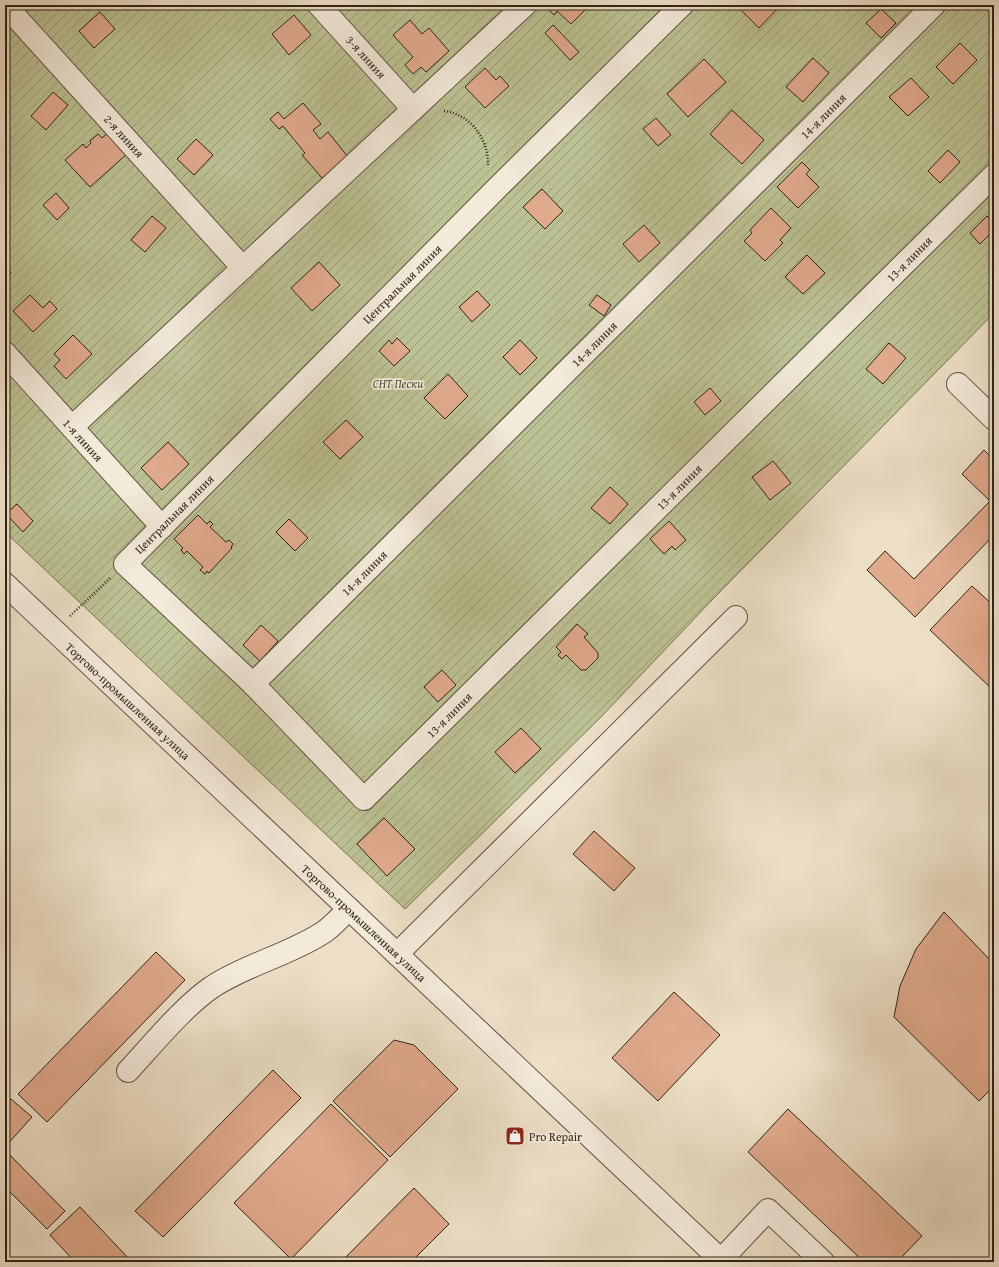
<svg xmlns="http://www.w3.org/2000/svg" width="999" height="1267" viewBox="0 0 999 1267" font-family="'Gentium Book Plus',serif">
  <style>
    .garden { fill: url(#garden-furrows); stroke: #767255 }
    .building { fill: #e0aa8c; stroke: #2f2417 }
    .lines { fill: none; stroke-linecap: round; stroke-linejoin: round }
    .minor-casing { stroke: #5e5343; stroke-width: 24 }
    .path { stroke: #2f2417; stroke-width: 2.5; stroke-dasharray: 1 2; stroke-linecap: butt }
    .minor { stroke: #f3eada; stroke-width: 22 }
    .labels { text-anchor: middle; dominant-baseline: central; stroke-width: 3.5; stroke-linejoin: round; paint-order: stroke }
    .street-label { font-size: 12px; fill: #2f2417; stroke: #f3eada }
    .park-label { font-size: 12px; font-style: italic; fill: #524b36; stroke: #f3eada }
    .poi-label { font-size: 12px; fill: #2f2417; stroke: #f3eada; text-anchor: start }
  </style>
  <defs>
    <pattern id="garden-furrows" width="10" height="10" patternUnits="userSpaceOnUse"><rect width="10" height="10" fill="#bcc193"/><path d="M-1 1l2-2M0 10L10 0M9 11l2-2" fill="none" stroke="#999d77"/></pattern>
  </defs>
  <rect width="100%" height="100%" fill="#eddfc6"/>
  <filter id="stains"><feTurbulence type="fractalNoise" baseFrequency=".005" numOctaves="4"/><feColorMatrix values="0 0 0 0 .2 0 0 0 0 .09 0 0 0 0 .02 0 0 0 .5 -.17"/></filter>
  <radialGradient id="worn" r=".72"><stop offset=".6" stop-color="#630" stop-opacity="0"/><stop offset="1" stop-color="#630" stop-opacity=".3"/></radialGradient>
  <!-- garden -->
  <polygon class="garden" points="5,5 994,5 994,313 712,600 600,718 405,909 5,532"/>
  <!-- building -->
  <g class="building">
    <polygon points="551,5 590,5 571,24 557,11 554,15 547,8"/>
    <polygon points="736,5 781,5 759,28"/>
    <polygon points="881,9 896,23 881,38 866,23"/>
    <polygon points="100,12 115,29 94,48 79,31"/>
    <polygon points="294,15 311,35 289,55 272,34"/>
    <polygon points="410,20 422,34 429,28 449,51 426,72 421,67 413,74 405,65 413,57 393,35"/>
    <polygon points="553,25 579,52 570,60 545,33"/>
    <polygon points="960,43 977,60 953,84 936,67"/>
    <polygon points="813,58 829,73 803,102 786,87"/>
    <polygon points="704,59 726,82 688,117 667,94"/>
    <polygon points="485,68 496,80 500,76 509,86 485,108 465,87"/>
    <polygon points="911,78 929,97 908,116 889,97"/>
    <polygon points="53,92 68,105 46,130 31,116"/>
    <polygon points="303,103 321,124 313,130 320,139 328,132 348,157 322,178 302,155 305,153 283,126 279,129 270,119 278,112 284,119"/>
    <polygon points="732,110 764,140 742,164 710,134"/>
    <polygon points="656,118 671,135 658,146 643,129"/>
    <polygon points="109,132 128,153 90,187 65,160 83,144 86,148 91,143 90,141 98,134 102,138"/>
    <polygon points="196,139 213,155 194,175 177,159"/>
    <polygon points="948,150 960,162 940,183 928,171"/>
    <polygon points="802,162 810,170 806,174 819,187 798,208 777,187"/>
    <polygon points="542,189 563,211 545,229 523,207"/>
    <polygon points="56,193 69,208 57,220 43,205"/>
    <polygon points="771,208 791,228 780,240 783,243 765,261 744,241 752,233 750,230"/>
    <polygon points="152,216 166,228 145,252 131,240"/>
    <polygon points="987,216 994,223 994,230 980,244 970,233"/>
    <polygon points="644,225 660,243 639,262 623,244"/>
    <polygon points="807,255 825,273 803,294 785,277"/>
    <polygon points="319,262 340,285 312,311 291,288"/>
    <polygon points="5,266 11,273 5,278"/>
    <polygon points="477,291 490,305 472,322 459,307"/>
    <polygon points="30,295 43,308 50,301 57,309 33,332 13,311"/>
    <polygon points="597,295 611,305 604,316 589,305"/>
    <polygon points="73,335 92,354 66,379 54,366 60,360 54,354"/>
    <polygon points="397,338 410,351 394,366 379,351 389,340 392,344"/>
    <polygon points="520,340 537,358 520,375 503,357"/>
    <polygon points="889,343 906,358 883,384 866,369"/>
    <polygon points="448,374 468,396 445,419 424,398"/>
    <polygon points="710,388 721,401 705,415 694,402"/>
    <polygon points="346,420 363,437 340,459 323,442"/>
    <polygon points="168,442 189,464 162,490 141,468"/>
    <polygon points="984,450 994,460 994,535 915,617 867,570 885,551 914,579 990,501 962,474"/>
    <polygon points="773,461 791,483 770,500 752,477"/>
    <polygon points="610,487 628,504 610,524 591,508"/>
    <polygon points="17,504 33,521 23,532 6,514"/>
    <polygon points="198,515 207,524 210,521 213,524 210,527 226,542 229,540 233,544 231,547 232,548 209,573 207,571 205,574 200,570 203,567 187,551 184,554 181,550 183,548 174,539"/>
    <polygon points="289,519 308,538 295,551 276,532"/>
    <polygon points="669,521 686,540 675,550 672,546 664,554 650,539"/>
    <polygon points="972,586 994,606 994,691 930,630"/>
    <polygon points="577,624 588,634 584,637 598,653 598,658 586,670 581,670 566,655 562,659 558,655 561,652 556,647"/>
    <polygon points="261,625 278,641 260,661 243,645"/>
    <polygon points="442,670 456,685 438,702 424,687"/>
    <polygon points="521,728 541,749 515,773 495,752"/>
    <polygon points="384,818 415,849 387,876 357,844"/>
    <polygon points="594,831 635,868 614,891 573,854"/>
    <polygon points="944,912 994,964 994,1086 979,1101 894,1017 900,986 916,949"/>
    <polygon points="156,952 185,980 47,1122 18,1094"/>
    <polygon points="674,992 720,1035 658,1101 612,1058"/>
    <polygon points="394,1040 414,1045 458,1089 390,1157 333,1101"/>
    <polygon points="273,1070 301,1098 163,1237 135,1211"/>
    <polygon points="11,1099 32,1117 5,1147 5,1105"/>
    <polygon points="331,1104 388,1160 291,1259 234,1203"/>
    <polygon points="788,1109 922,1236 897,1262 864,1262 748,1152"/>
    <polygon points="5,1150 65,1211 47,1229 5,1187"/>
    <polygon points="414,1188 449,1224 411,1262 341,1262"/>
    <polygon points="80,1207 132,1262 75,1262 50,1235"/>
  </g>
  <g class="lines">
    <defs>
      <g id="minor">
        <polyline points="5,5 243,268"/>
        <polyline points="319,5 413,109"/>
        <polyline points="682,5 496,189 125,564 253,684 364,799 994,175"/>
        <polyline points="5,353 162,527"/>
        <polyline points="958,384 994,419"/>
        <polyline points="72,427 525,5"/>
        <polyline points="5,584 723,1262"/>
        <polyline points="253,684 934,5"/>
        <polyline points="397,954 736,617"/>
        <path d="M128,1071C153,1044 183,1007 212,987C247,964 289,955 324,932C333,926 341,916 349,909"/>
        <polyline points="721,1260 768,1210 823,1262"/>
      </g>
    </defs>
    <!-- minor casing -->
    <use href="#minor" class="minor-casing"/>
    <!-- path -->
    <g class="path">
      <path d="M444,111C471,114 489,140 488,166"/>
      <polyline points="70,616 110,578"/>
    </g>
    <!-- minor -->
    <use href="#minor" class="minor"/>
  </g>
  <!-- icons -->
  <defs>
    <symbol id="shop-square" viewBox="-11 -11 22 22"><rect x="-9" y="-9" width="18" height="18" rx="4" fill="#8f2418" stroke="#f3eada"/><path d="M-5-2.5h2.3a2.7 3.5 0 0 1 5.4 0H5L5.5 6h-11ZM-1.5-2.5h3a1.5 2.3 0 0 0-3 0Z" fill="#fff"/></symbol>
  </defs>
  <g fill-rule="evenodd">
    <use href="#shop-square" x="504" y="1125" width="22" height="22"/>
  </g>
  <g class="labels">
    <!-- street labels -->
    <g class="street-label">
      <text transform="translate(366 57) rotate(48)">3-я линия</text>
      <text transform="translate(823 116) rotate(-45)">14-я линия</text>
      <text transform="translate(124 136) rotate(48)">2-я линия</text>
      <text transform="translate(909 259) rotate(-45)">13-я линия</text>
      <text transform="translate(402 284) rotate(-45)">Центральная линия</text>
      <text transform="translate(594 344) rotate(-45)">14-я линия</text>
      <text transform="translate(83 440) rotate(48)">1-я линия</text>
      <text transform="translate(679 487) rotate(-45)">13-я линия</text>
      <text transform="translate(174 514) rotate(-45)">Центральная линия</text>
      <text transform="translate(364 573) rotate(-45)">14-я линия</text>
      <text transform="translate(128 701) rotate(43)">Торгово-промышленная улица</text>
      <text transform="translate(449 715) rotate(-45)">13-я линия</text>
      <text transform="translate(364 923) rotate(43)">Торгово-промышленная улица</text>
    </g>
    <!-- park labels -->
    <g class="park-label">
      <text x="398" y="383">СНТ Пески</text>
    </g>
    <!-- poi labels -->
    <g class="poi-label">
      <text x="529" y="1136">Pro Repair</text>
    </g>
  </g>
  <!-- margin -->
  <rect width="999" height="1267" fill="none" stroke="#eddfc6" stroke-width="20"/>
  <rect x="6" y="6" width="987" height="1255" fill="none" stroke="#2f2417" stroke-width="2"/>
  <rect x="10" y="10" width="979" height="1247" fill="none" stroke="#2f2417"/>
  <rect width="100%" height="100%" filter="url(#stains)"/>
  <rect width="100%" height="100%" fill="url(#worn)"/>
</svg>
